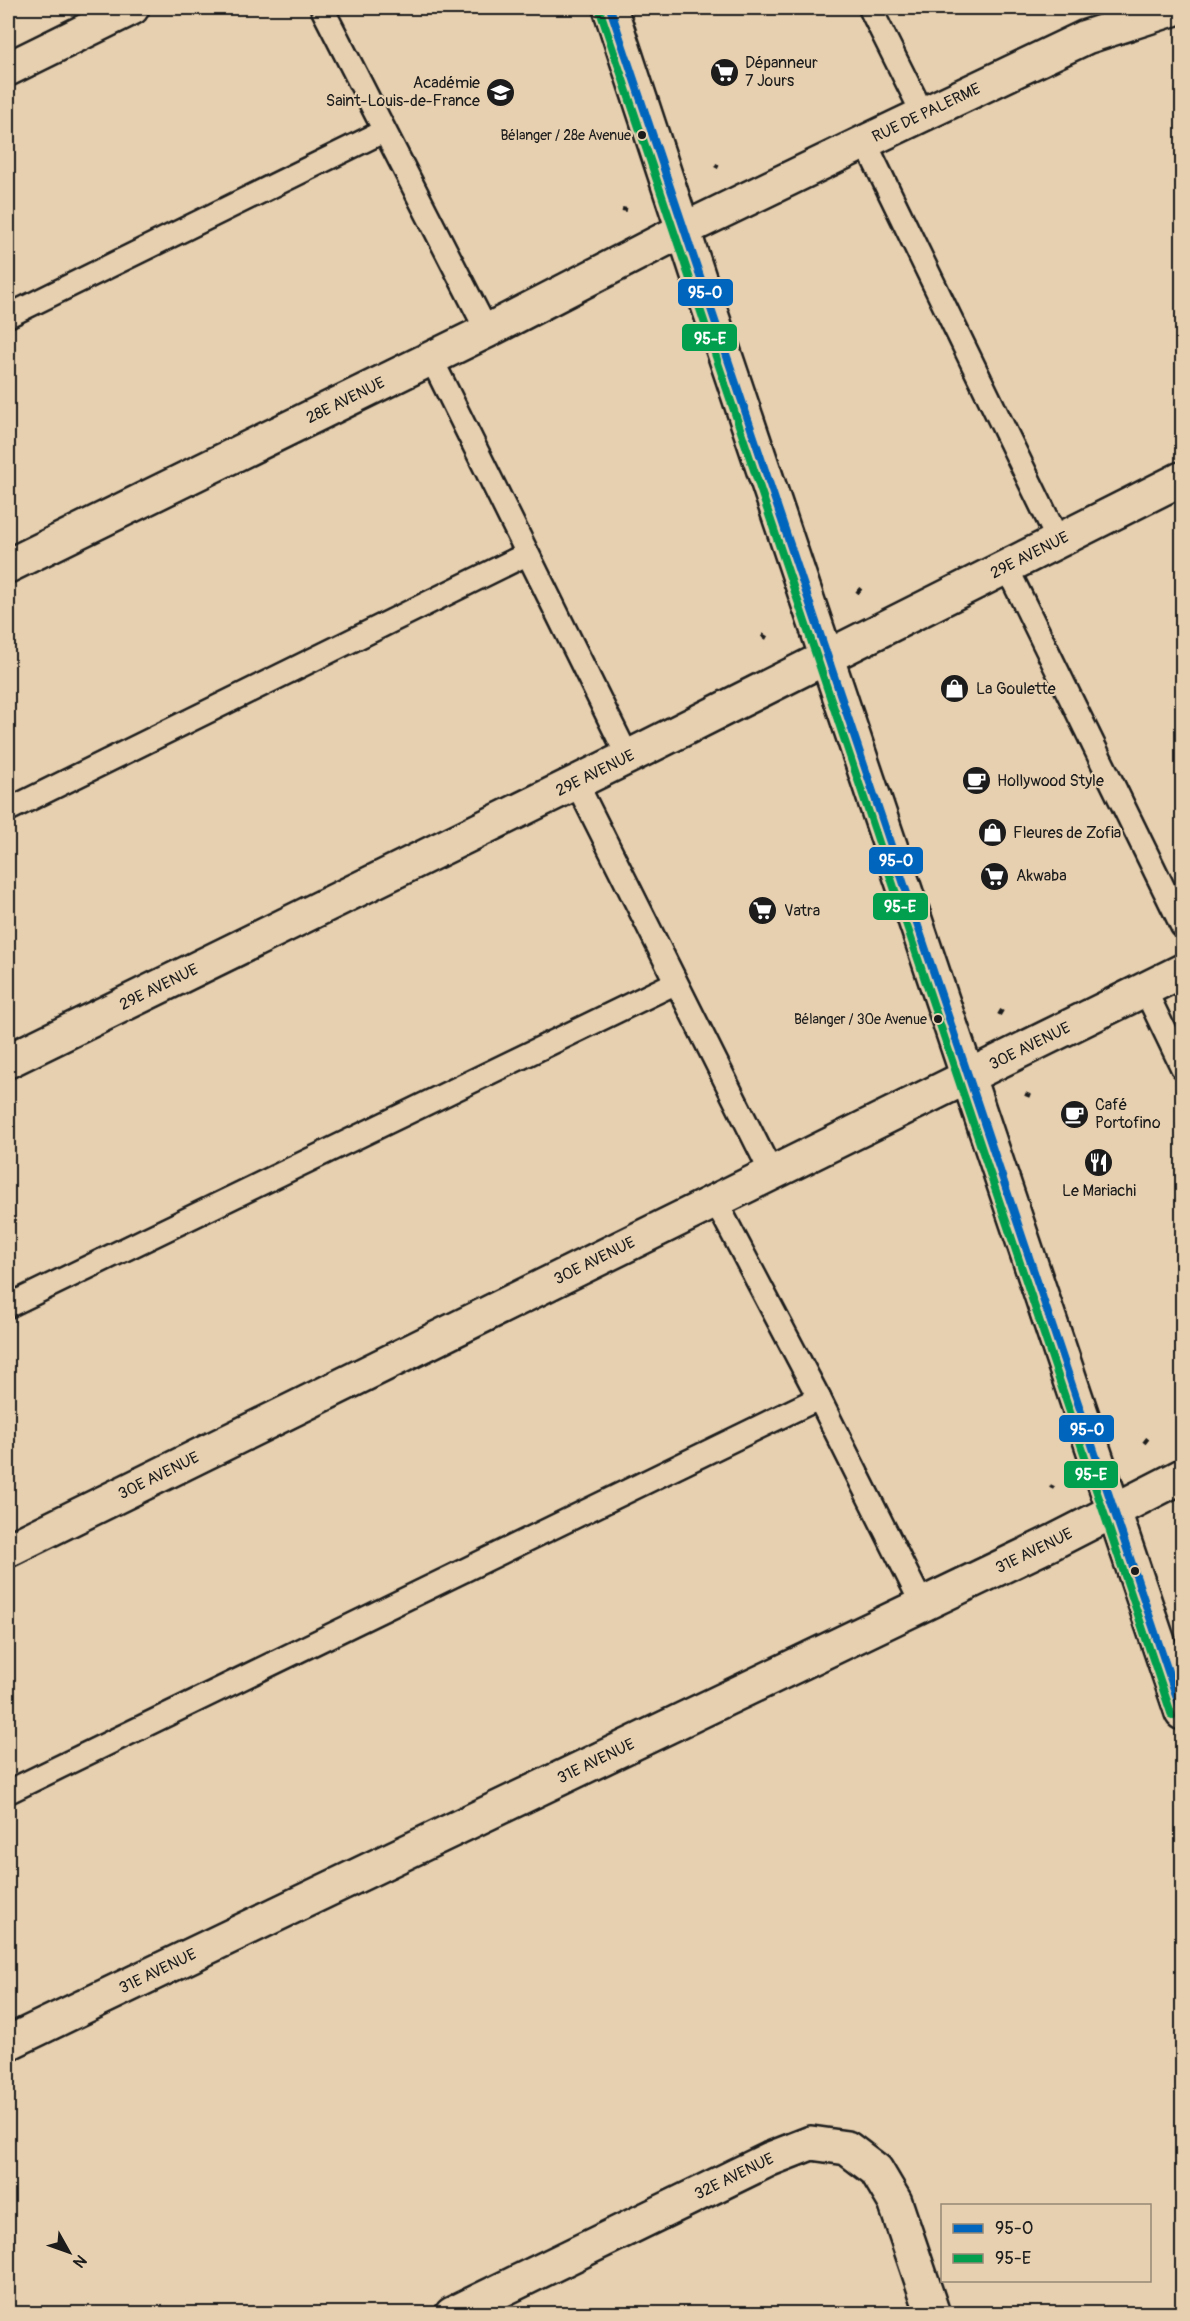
<svg xmlns="http://www.w3.org/2000/svg" width="1190" height="2321" viewBox="0 0 1190 2321" font-family="Pangolin,sans-serif">
  <style>
    .lines { fill: none; stroke-linecap: round; stroke-linejoin: round }
    .lane-casing { stroke: #1c1c1c; stroke-width: 27 }
    .street-casing { stroke: #1c1c1c; stroke-width: 38 }
    .secondary-casing { stroke: #1c1c1c; stroke-width: 38 }
    .path { stroke: #1c1c1c; stroke-width: 4; stroke-dasharray: 6 4.5; stroke-linecap: butt }
    .lane { stroke: #e7d0b0; stroke-width: 22 }
    .street { stroke: #e7d0b0; stroke-width: 33 }
    .secondary { stroke: #e7d0b0; stroke-width: 33 }
    .bus-1-casing { stroke: #e7d0b0; stroke-width: 12 }
    .bus-2-casing { stroke: #e7d0b0; stroke-width: 12 }
    .bus-1 { stroke: #0065bd; stroke-width: 8 }
    .bus-2 { stroke: #019f4e; stroke-width: 8 }
    .bus-dot { fill: #1c1c1c; stroke: #e7d0b0; stroke-width: 2 }
    .labels { text-anchor: middle; dominant-baseline: central; stroke-width: 4.5; stroke-linejoin: round; paint-order: stroke }
    .bus-label { font-size: 14px; fill: #1c1c1c; stroke: #e7d0b0; text-anchor: end }
    .poi-label { font-size: 16px; fill: #1c1c1c; stroke: #e7d0b0; text-anchor: start }
    .street-label { font-size: 16px; fill: #1c1c1c; stroke: #e7d0b0 }
    .line-badge { stroke: #e7d0b0; stroke-width: 2 }
    .badge-label { font-size: 16px; text-anchor: middle; font-weight: bold; fill: #fff }
  </style>
  <rect width="100%" height="100%" fill="#e7d0b0"/>
  <filter id="ink" filterUnits="userSpaceOnUse"><feTurbulence type="fractalNoise" baseFrequency=".0167" numOctaves="2"/><feDisplacementMap in="SourceGraphic" scale="12" xChannelSelector="R" yChannelSelector="G"/><feConvolveMatrix kernelMatrix="1 2 1 2 8 2 1 2 1" color-interpolation-filters="sRGB"/></filter>
  <g filter="url(#ink)">
    <g class="lines">
      <defs>
        <g id="lane">
          <polyline points="322,8 487,331"/>
          <polyline points="870,8 923,114"/>
          <polyline points="865,142 1058,540"/>
          <polyline points="8,316 384,131"/>
          <polyline points="431,358 628,757"/>
          <polyline points="1006,566 1182,926"/>
          <polyline points="576,782 772,1174"/>
          <polyline points="8,810 527,554"/>
          <polyline points="1145,990 1182,1067"/>
          <polyline points="716,1202 819,1398 922,1604"/>
          <polyline points="8,1306 675,983"/>
          <polyline points="8,1792 819,1398"/>
        </g>
        <g id="street">
          <polyline points="8,69 132,8"/>
          <path id="s1" d="M8,566L487,331L683,230L865,142L1086,37L1176,8"/>
          <path id="s2" d="M8,1061L628,757L1181,479"/>
          <path id="s3" d="M8,1550L967,1077"/>
          <path id="s4" d="M8,2043L1053,1542L1182,1476"/>
          <path id="s5" d="M452,2314L770,2159L811,2143L847,2148L876,2170L895,2202L933,2314"/>
        </g>
        <g id="secondary">
          <polyline points="610,8 701,284 1182,1713"/>
          <path id="s6" d="M967,1077L1182,971"/>
        </g>
      </defs>
      <!-- lane casing -->
      <use href="#lane" class="lane-casing"/>
      <!-- street casing -->
      <use href="#street" class="street-casing"/>
      <!-- secondary casing -->
      <use href="#secondary" class="secondary-casing"/>
      <!-- path -->
      <g class="path">
        <polyline points="716,168 718,164"/>
        <polyline points="622,209 627,210"/>
        <polyline points="857,593 861,588"/>
        <polyline points="762,635 767,638"/>
        <polyline points="999,1015 1002,1010"/>
        <polyline points="1025,1094 1030,1096"/>
        <polyline points="1144,1443 1148,1438"/>
        <polyline points="1050,1486 1054,1488"/>
      </g>
      <!-- lane -->
      <use href="#lane" class="lane"/>
      <!-- street -->
      <use href="#street" class="street"/>
      <!-- secondary -->
      <use href="#secondary" class="secondary"/>
      <defs>
        <polyline id="bus-1" points="610,8 1182,1713"/>
        <polyline id="bus-2" points="600,11 1172,1716"/>
      </defs>
      <!-- bus-1 casing -->
      <use href="#bus-1" class="bus-1-casing"/>
      <!-- bus-2 casing -->
      <use href="#bus-2" class="bus-2-casing"/>
      <!-- bus-1 -->
      <use href="#bus-1" class="bus-1"/>
      <!-- bus-2 -->
      <use href="#bus-2" class="bus-2"/>
    </g>
  </g>
  <!-- icons -->
  <defs>
    <symbol id="supermarket-disc" viewBox="-11 -11 22 22"><circle r="9.5" fill="#1c1c1c" stroke="#e7d0b0"/><path d="M-6-5.5h2.5l.6 2H6L4.5 2H-2.5L-4.4-4H-6ZM-1.5 3.2a1.3 1.3 0 1 0 .1 0ZM3 3.2a1.3 1.3 0 1 0 .1 0Z" fill="#fff"/></symbol>
    <symbol id="school-disc" viewBox="-11 -11 22 22"><circle r="9.5" fill="#1c1c1c" stroke="#e7d0b0"/><path d="M0-5L7-2L0 1L-7-2ZM-4 1L0 2.5L4 1V4Q0 6-4 4Z" fill="#fff"/></symbol>
    <symbol id="shop-disc" viewBox="-11 -11 22 22"><circle r="9.5" fill="#1c1c1c" stroke="#e7d0b0"/><path d="M-5-2.5h2.3a2.7 3.5 0 0 1 5.4 0H5L5.5 6h-11ZM-1.5-2.5h3a1.5 2.3 0 0 0-3 0Z" fill="#fff"/></symbol>
    <symbol id="cafe-disc" viewBox="-11 -11 22 22"><circle r="9.5" fill="#1c1c1c" stroke="#e7d0b0"/><path d="M-5.5-4.5H6V0H3Q3 3.5 0 3.5H-2.5Q-5.5 3.5-5.5 0ZM3-3.2v2h1.7v-2ZM-6 4.5H4V6H-6Z" fill="#fff"/></symbol>
    <symbol id="restaurant-disc" viewBox="-11 -11 22 22"><circle r="9.5" fill="#1c1c1c" stroke="#e7d0b0"/><path d="M-5-6h1v4h1v-4h1v4h1v-4h1v5L-1.5 .5V6h-2V.5L-5-1ZM5-6V6H3V1.5H1.5Q1.5-4 5-6Z" fill="#fff"/></symbol>
  </defs>
  <g fill-rule="evenodd">
    <use href="#supermarket-disc" x="708" y="56" width="33" height="33"/>
    <use href="#school-disc" x="484" y="76" width="33" height="33"/>
    <use href="#shop-disc" x="938" y="672" width="33" height="33"/>
    <use href="#cafe-disc" x="960" y="764" width="33" height="33"/>
    <use href="#shop-disc" x="976" y="816" width="33" height="33"/>
    <use href="#supermarket-disc" x="978" y="860" width="33" height="33"/>
    <use href="#supermarket-disc" x="746" y="894" width="33" height="33"/>
    <use href="#cafe-disc" x="1058" y="1098" width="33" height="33"/>
    <use href="#restaurant-disc" x="1082" y="1146" width="33" height="33"/>
  </g>
  <!-- markers -->
  <g class="bus-dot">
    <circle cx="642" cy="135" r="5"/>
    <circle cx="938" cy="1019" r="5"/>
    <circle cx="1135" cy="1571" r="5"/>
  </g>
  <g class="labels">
    <!-- bus labels -->
    <g class="bus-label">
      <text x="631" y="135">Bélanger / 28e Avenue</text>
      <text x="927" y="1019">Bélanger / 30e Avenue</text>
    </g>
    <!-- poi labels -->
    <g class="poi-label">
      <text x="745" y="63">Dépanneur<tspan x="745" dy="18">7 Jours</tspan></text>
      <text x="480" y="83" text-anchor="end">Académie<tspan x="480" dy="18">Saint-Louis-de-France</tspan></text>
      <text x="976" y="689">La Goulette</text>
      <text x="997" y="781">Hollywood Style</text>
      <text x="1013" y="833">Fleures de Zofia</text>
      <text x="1016" y="876">Akwaba</text>
      <text x="784" y="911">Vatra</text>
      <text x="1095" y="1105">Café<tspan x="1095" dy="18">Portofino</tspan></text>
      <text x="1099" y="1191" text-anchor="middle">Le Mariachi</text>
    </g>
    <!-- street labels -->
    <g class="street-label">
      <text stroke="none"><textPath href="#s1" startOffset="1024">RUE DE PALERME</textPath></text>
      <text stroke="none"><textPath href="#s1" startOffset="376">28E AVENUE</textPath></text>
      <text stroke="none"><textPath href="#s2" startOffset="1140">29E AVENUE</textPath></text>
      <text stroke="none"><textPath href="#s2" startOffset="654">29E AVENUE</textPath></text>
      <text stroke="none"><textPath href="#s2" startOffset="168">29E AVENUE</textPath></text>
      <text stroke="none"><textPath href="#s6" startOffset="70">30E AVENUE</textPath></text>
      <text stroke="none"><textPath href="#s3" startOffset="654">30E AVENUE</textPath></text>
      <text stroke="none"><textPath href="#s3" startOffset="168">30E AVENUE</textPath></text>
      <text stroke="none"><textPath href="#s4" startOffset="1138">31E AVENUE</textPath></text>
      <text stroke="none"><textPath href="#s4" startOffset="652">31E AVENUE</textPath></text>
      <text stroke="none"><textPath href="#s4" startOffset="166">31E AVENUE</textPath></text>
      <text stroke="none"><textPath href="#s5" startOffset="314">32E AVENUE</textPath></text>
    </g>
  </g>
  <g class="line-badge">
    <rect x="677" y="278" width="57" height="29" rx="6" fill="#0065bd"/>
    <rect x="681" y="323" width="57" height="29" rx="6" fill="#019f4e"/>
    <rect x="868" y="846" width="56" height="29" rx="6" fill="#0065bd"/>
    <rect x="872" y="892" width="57" height="29" rx="6" fill="#019f4e"/>
    <rect x="1058" y="1414" width="57" height="29" rx="6" fill="#0065bd"/>
    <rect x="1063" y="1460" width="56" height="29" rx="6" fill="#019f4e"/>
  </g>
  <g class="badge-label">
    <text x="705" y="298">95-O</text>
    <text x="710" y="344">95-E</text>
    <text x="896" y="866">95-O</text>
    <text x="900" y="912">95-E</text>
    <text x="1087" y="1435">95-O</text>
    <text x="1091" y="1480">95-E</text>
  </g>
  <!-- margin -->
  <rect width="1190" height="2321" fill="none" stroke="#e7d0b0" stroke-width="30"/>
  <rect x="15" y="15" width="1160" height="2291" fill="none" stroke="#1c1c1c" stroke-width="2" filter="url(#ink)"/>
  <!-- legend -->
  <rect x="941" y="2204" width="210" height="78" fill="#e7d0b0" stroke="#968875" stroke-width="1.5"/>
  <rect x="953" y="2224" width="30" height="9" fill="#0065bd" stroke="#968875" stroke-width="1.5"/>
  <text x="995" y="2234" font-size="18" fill="#1c1c1c">95-O</text>
  <rect x="953" y="2254" width="30" height="9" fill="#019f4e" stroke="#968875" stroke-width="1.5"/>
  <text x="995" y="2264" font-size="18" fill="#1c1c1c">95-E</text>
  <!-- north arrow -->
  <g transform="translate(69 2252) rotate(130)" stroke="#e7d0b0" stroke-width="4.5" paint-order="stroke">
  <path d="M0-4.5L10 22L0 15L-10 22Z" fill="#1c1c1c"/>
  <text y="-9" font-size="16" font-weight="bold" text-anchor="middle" fill="#1c1c1c">N</text>
  </g>
</svg>
